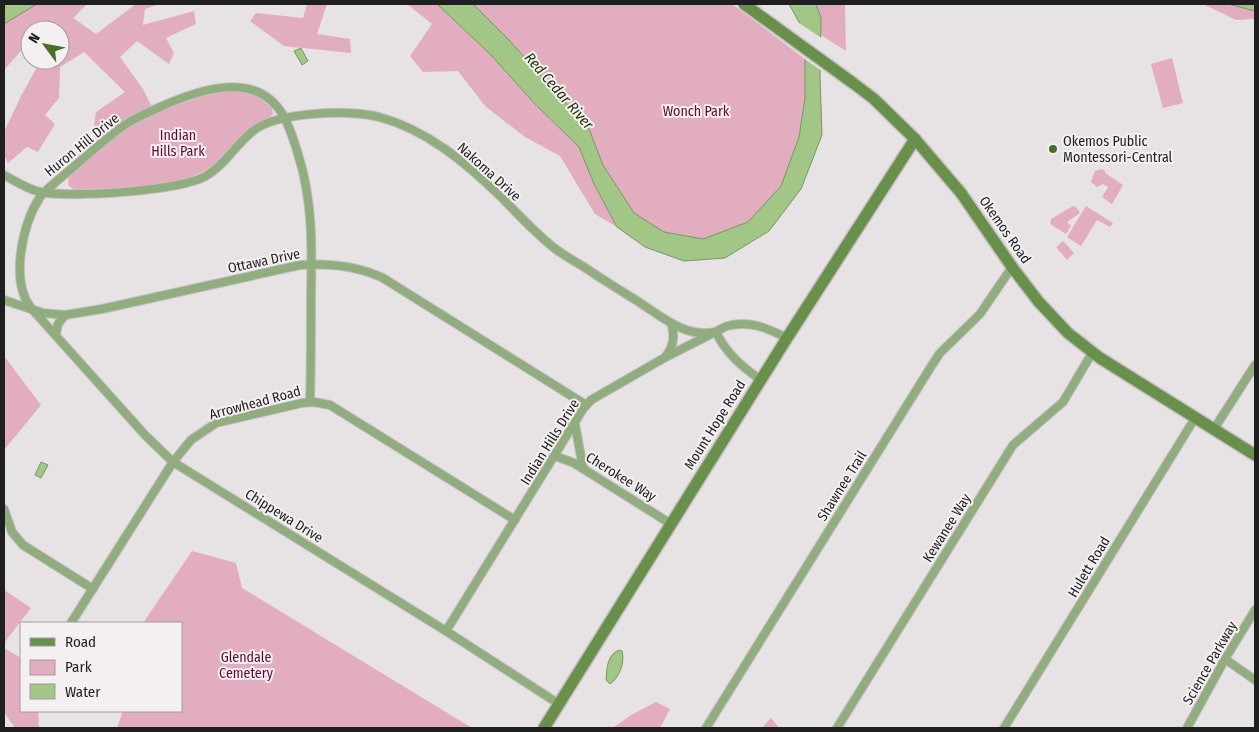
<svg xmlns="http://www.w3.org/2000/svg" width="1259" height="732" viewBox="0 0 1259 732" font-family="'Fira Sans Condensed',sans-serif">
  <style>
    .green { fill: #e2adbe }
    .water { fill: #a1c686; stroke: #7a9467 }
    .pier { fill: #e7e2e4 }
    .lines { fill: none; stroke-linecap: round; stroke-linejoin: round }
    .street-casing { stroke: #c3bfc1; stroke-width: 10 }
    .secondary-casing { stroke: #c3bfc1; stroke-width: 14 }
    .street { stroke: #91ac7e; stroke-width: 8 }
    .secondary { stroke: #69904a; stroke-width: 11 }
    .poi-dot { fill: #476d27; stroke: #f4f0f1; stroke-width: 2 }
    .labels { text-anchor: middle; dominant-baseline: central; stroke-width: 4; stroke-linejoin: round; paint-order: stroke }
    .park-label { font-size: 14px; fill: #630836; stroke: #f4f0f1 }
    .poi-label { font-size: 14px; fill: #201f1f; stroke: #f4f0f1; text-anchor: start }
    .street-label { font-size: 14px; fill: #201f1f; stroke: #f4f0f1 }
    .water-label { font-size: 15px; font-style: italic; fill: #1d3406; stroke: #f4f0f1 }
  </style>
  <rect width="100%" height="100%" fill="#e7e2e4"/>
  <!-- green -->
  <g class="green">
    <polygon points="37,4 87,4 73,18 96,34 136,4 159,4 145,9 143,25 194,11 196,24 166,38 174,53 169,64 137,41 120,57 143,89 152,107 102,138 93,132 96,112 125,92 84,52 60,67 59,98 45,115 55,124 38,152 27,147 8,163 4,155 4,132 21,96 41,60 60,60 60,27 27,28 29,42 4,70 4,24"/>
    <polygon points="307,4 327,4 317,34 350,39 351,53 284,46 250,21 256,13 303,18"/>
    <polygon points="407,4 437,4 490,54 535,104 579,147 594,184 617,227 595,214 560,156 525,137 485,106 458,71 423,72 410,56 432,24"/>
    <polygon points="473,4 732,4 805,59 805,98 799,137 781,186 748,222 703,239 664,232 634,213 603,165 589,129 509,40"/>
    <polygon points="816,4 845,4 846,51 821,35 821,18"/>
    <polygon points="1203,4 1228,4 1255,11 1255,19 1236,20"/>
    <polygon points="1172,58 1183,103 1163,108 1151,64"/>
    <path d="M240,91L256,95L272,108L273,114C267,122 255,124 248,130C234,142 224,157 209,168C178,189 116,187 79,190L73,189L68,185L69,176L115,137L149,115L202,96L223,92Z"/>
    <polygon points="1102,169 1105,171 1105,173 1123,185 1112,204 1102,197 1108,187 1103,184 1097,187 1091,182 1095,171"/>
    <polygon points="1073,206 1076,207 1080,213 1067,222 1071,226 1066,234 1053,226 1050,223 1051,219"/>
    <polygon points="1086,206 1113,223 1110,227 1097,220 1081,246 1067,237"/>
    <polygon points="1063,241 1074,253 1067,260 1056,247"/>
    <polygon points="4,356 41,405 4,450"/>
    <polygon points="192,551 236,563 242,588 472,728 117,728 123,711 181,711 181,623 143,623"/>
    <polygon points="4,590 31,608 4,643"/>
    <polygon points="4,648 21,658 21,711 38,711 39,728 15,728 4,712"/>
    <polygon points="656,702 670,709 660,728 613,728 631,715"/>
    <polygon points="771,718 779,728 762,728"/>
  </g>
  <!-- water -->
  <g class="water">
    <polygon points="4,4 37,4 4,24"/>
    <polygon points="437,4 473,4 509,40 589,129 603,165 634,213 664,232 703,239 748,222 781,186 799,137 805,98 805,33 789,4 816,4 821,18 820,77 822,135 801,189 769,231 725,258 684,261 645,247 617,227 594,184 579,147 535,104 490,54"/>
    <polygon points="1228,4 1255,4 1255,11"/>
    <polygon points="301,48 308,61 302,65 294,51"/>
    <polygon points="41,462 48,465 41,478 35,475"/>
    <path d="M619,650L622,651C625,662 620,677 610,684L606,680C607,668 607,655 619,650Z"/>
  </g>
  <!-- pier -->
  <polygon class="pier" points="796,21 823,39 823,72 802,57 802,33"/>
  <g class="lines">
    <defs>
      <g id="street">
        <path d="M4,175C15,181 28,190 41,192C72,198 179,191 206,176C225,165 235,145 253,131C276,112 351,109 379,117C427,130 465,162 500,196C518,214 534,232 553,247C563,255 574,261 584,267C602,279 621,291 639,302C663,318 686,338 716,332C726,353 742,367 761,380"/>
        <path d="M4,300L43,313L65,315L102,309L300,265C328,263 358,266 383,278L586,405"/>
        <polyline points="56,334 58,324 65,315"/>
        <path d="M666,356C674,346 675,335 671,323"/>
        <path d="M310,402C311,366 311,331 311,296C312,247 313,201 298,154C294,141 290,127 283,115C256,69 198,90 160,107C149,112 137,117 126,124C107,137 89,154 71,169C61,178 48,187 40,197C22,225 10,281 31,308L145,435L173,462L446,631L559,704"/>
        <polyline points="575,424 583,468"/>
        <polyline points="1214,429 1255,365"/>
        <polyline points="555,456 574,463 671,524"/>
        <polyline points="4,509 12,532 23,545 93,589"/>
        <polyline points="71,623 173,462 191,440 216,423 302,403 314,402 330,405 515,520"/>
        <path d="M446,631L583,409L591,400L664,358L727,326C750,320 767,328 787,338"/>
        <polyline points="1225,659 1255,680"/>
        <polyline points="706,728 932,365 940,353 980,314 1012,267"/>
        <polyline points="837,728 1013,445 1063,402 1092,353"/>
        <polyline points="1004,728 1195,418"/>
        <polyline points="1187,728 1225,659 1255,610"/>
      </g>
      <g id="secondary">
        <polyline points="744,4 853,83 874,99 915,139 961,193 1012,267 1038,301 1068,333 1100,358 1255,455"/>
        <polyline points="544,728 787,338 915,139"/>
      </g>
    </defs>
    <!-- street casing -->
    <use href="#street" class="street-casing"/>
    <!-- secondary casing -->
    <use href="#secondary" class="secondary-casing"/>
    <!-- street -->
    <use href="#street" class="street"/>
    <!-- secondary -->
    <use href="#secondary" class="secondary"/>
  </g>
  <!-- markers -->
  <circle class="poi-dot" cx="1053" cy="149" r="5"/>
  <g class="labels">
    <!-- park labels -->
    <g class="park-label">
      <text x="696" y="111">Wonch Park</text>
      <text x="178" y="135">Indian<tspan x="178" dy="16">Hills Park</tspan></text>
      <text x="246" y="657">Glendale<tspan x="246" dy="16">Cemetery</tspan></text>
    </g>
    <!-- poi labels -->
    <g class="poi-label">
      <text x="1063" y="141">Okemos Public<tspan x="1063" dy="16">Montessori-Central</tspan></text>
    </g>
    <!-- street labels -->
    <g class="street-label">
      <text transform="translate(82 145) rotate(-39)">Huron Hill Drive</text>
      <text transform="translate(489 172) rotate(42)">Nakoma Drive</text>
      <text transform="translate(1005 230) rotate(55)">Okemos Road</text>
      <text transform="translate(264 261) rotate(-12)">Ottawa Drive</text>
      <text transform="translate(255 403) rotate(-15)">Arrowhead Road</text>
      <text transform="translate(715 425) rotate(-58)">Mount Hope Road</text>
      <text transform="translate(550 442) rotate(-58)">Indian Hills Drive</text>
      <text transform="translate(621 477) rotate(32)">Cherokee Way</text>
      <text transform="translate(842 486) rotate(-58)">Shawnee Trail</text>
      <text transform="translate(284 516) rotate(32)">Chippewa Drive</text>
      <text transform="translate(947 528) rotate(-58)">Kewanee Way</text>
      <text transform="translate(1089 567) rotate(-59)">Hulett Road</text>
      <text transform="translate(1210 663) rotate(-60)">Science Parkway</text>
    </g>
    <!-- water labels -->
    <g class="water-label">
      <text transform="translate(559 91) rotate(49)">Red Cedar River</text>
    </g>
  </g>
  <!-- border -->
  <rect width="1259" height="732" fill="none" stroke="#201f1f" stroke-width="10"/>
  <!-- legend -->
  <rect x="20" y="622" width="162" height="90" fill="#f4f0f1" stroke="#9f9c9d"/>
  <rect x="30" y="638" width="25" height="8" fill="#69904a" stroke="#9f9c9d"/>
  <text x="65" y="647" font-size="15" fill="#201f1f">Road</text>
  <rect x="30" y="660" width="25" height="15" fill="#e2adbe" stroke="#9f9c9d"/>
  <text x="65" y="672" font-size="15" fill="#201f1f">Park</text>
  <rect x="30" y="684" width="25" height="15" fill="#a1c686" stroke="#9f9c9d"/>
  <text x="65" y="697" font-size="15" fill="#201f1f">Water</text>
  <!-- north arrow -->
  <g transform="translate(45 45) rotate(302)"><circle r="24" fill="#f4f0f1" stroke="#9f9c9d"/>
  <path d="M0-4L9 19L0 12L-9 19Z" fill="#476d27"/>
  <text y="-8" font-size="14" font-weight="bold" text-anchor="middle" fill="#201f1f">N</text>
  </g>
</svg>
